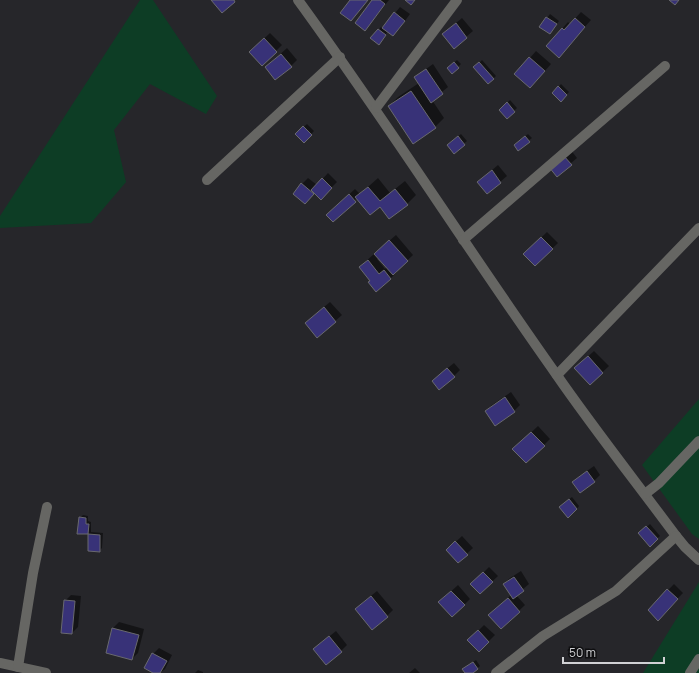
<svg xmlns="http://www.w3.org/2000/svg" width="699" height="673" viewBox="0 0 699 673" font-family="Manrope,sans-serif">
  <style>
    .green { fill: #0d3d25 }
    .shadow { fill: #0007; fill-rule: evenodd }
    .building { fill: #383278; stroke: #69696e }
    .lines { fill: none; stroke-linecap: round; stroke-linejoin: round }
    .minor { stroke: #666663; stroke-width: 10 }
  </style>
  <rect width="100%" height="100%" fill="#26262a"/>
  <!-- green -->
  <g class="green">
    <polygon points="140,0 153,0 217,96 206,114 150,84 114,130 126,182 91,223 0,228 0,216"/>
    <polygon points="699,399 699,539 692,534 642,465"/>
    <polygon points="699,582 699,673 643,673"/>
  </g>
  <!-- shadow -->
  <g class="shadow">
    <polygon points="373,0 389,0 365,30"/>
    <polygon points="400,7 410,14 399,29 393,35 388,31 381,41 372,38 381,27 383,28"/>
    <polygon points="581,12 591,20 564,50 547,46 568,22 570,24"/>
    <polygon points="550,14 559,21 552,30 541,26"/>
    <polygon points="462,18 473,31 454,47 450,28"/>
    <polygon points="270,33 282,45 262,65 250,52"/>
    <polygon points="287,48 297,60 291,66 266,67"/>
    <polygon points="536,51 551,64 536,81 516,74"/>
    <polygon points="457,60 461,64 452,73 448,68"/>
    <polygon points="482,60 496,76 493,79 475,67"/>
    <polygon points="433,64 448,87 432,100 444,118 435,127 389,106 398,97 419,83 415,77"/>
    <polygon points="561,84 569,92 561,100 553,93"/>
    <polygon points="510,100 517,108 507,118 500,110"/>
    <polygon points="307,124 314,131 304,142 296,134"/>
    <polygon points="461,134 467,141 454,152 451,142"/>
    <polygon points="528,134 532,138 518,149 518,142"/>
    <polygon points="570,149 577,158 557,175"/>
    <polygon points="498,165 507,176 487,193 478,182"/>
    <polygon points="328,173 337,182 321,198 315,192 311,197 302,184 308,178 317,185"/>
    <polygon points="378,178 390,193 405,181 416,195 407,204 380,206 357,198 333,221 333,209 355,189 360,194"/>
    <polygon points="547,232 558,243 535,265 524,254"/>
    <path d="M396,235L413,255L396,271L397,272L391,278L376,290L371,281L366,261ZM379,258L387,267L385,269L377,259Z"/>
    <polygon points="330,302 342,315 317,337 312,317"/>
    <polygon points="594,351 609,366 590,384 582,362"/>
    <polygon points="454,363 460,370 454,376 439,375"/>
    <polygon points="511,392 520,405 514,411 495,424 486,411 492,405"/>
    <polygon points="538,426 550,439 544,445 520,443"/>
    <polygon points="594,466 600,475 594,481 574,482 580,476"/>
    <polygon points="572,497 579,506 577,509 563,504"/>
    <polygon points="83,515 88,516 88,521 91,522 91,532 103,533 102,548 99,551 89,550 89,533 79,533 80,518"/>
    <polygon points="650,524 660,536 650,545 642,531"/>
    <polygon points="462,536 473,548 458,562 447,550"/>
    <polygon points="489,567 498,576 480,593 472,584"/>
    <polygon points="521,571 529,584 516,595 525,605 501,628 496,609 511,595 504,584 510,578"/>
    <polygon points="674,584 683,593 658,619 649,610"/>
    <polygon points="458,585 470,599 464,605 446,596"/>
    <polygon points="377,591 393,610 387,616 362,603"/>
    <polygon points="71,595 81,596 78,627 72,633 65,601"/>
    <polygon points="119,622 144,629 138,653 132,659 107,652 113,628"/>
    <polygon points="484,625 495,635 479,651 469,640"/>
    <polygon points="336,631 347,645 341,651 321,643"/>
    <polygon points="159,648 172,655 165,669 160,673 155,673 153,654"/>
    <polygon points="476,660 480,666 472,673 466,673 466,667"/>
    <polygon points="415,668 420,673 409,673"/>
    <polygon points="198,670 203,672 203,673 195,673"/>
  </g>
  <!-- building -->
  <g class="building">
    <polygon points="211,0 234,0 235,2 222,13"/>
    <polygon points="350,0 368,0 351,21 340,13"/>
    <polygon points="372,0 380,0 385,4 365,31 355,23"/>
    <polygon points="405,0 415,0 411,5"/>
    <polygon points="669,0 679,0 675,5"/>
    <polygon points="394,12 405,21 393,36 382,28"/>
    <polygon points="546,17 557,24 550,34 539,27"/>
    <polygon points="575,18 585,27 559,58 546,46 562,28 564,30"/>
    <polygon points="456,23 467,38 454,49 442,34"/>
    <polygon points="378,29 386,35 379,45 370,38"/>
    <polygon points="264,38 277,52 262,66 249,52"/>
    <polygon points="281,54 292,67 275,80 265,67"/>
    <polygon points="529,57 545,71 530,88 514,74"/>
    <polygon points="454,62 459,68 452,74 447,68"/>
    <polygon points="479,62 494,79 488,84 473,67"/>
    <polygon points="426,69 443,94 431,103 414,77"/>
    <polygon points="558,86 567,95 561,102 552,93"/>
    <polygon points="411,91 436,128 413,144 388,106"/>
    <polygon points="507,102 515,112 507,119 499,110"/>
    <polygon points="303,126 312,135 304,143 295,134"/>
    <polygon points="458,136 465,145 454,154 447,145"/>
    <polygon points="525,136 530,142 518,151 514,145"/>
    <polygon points="563,155 572,165 557,177 549,167"/>
    <polygon points="492,170 501,183 487,194 477,182"/>
    <polygon points="322,178 332,188 321,200 311,190"/>
    <polygon points="301,183 314,194 305,204 293,194"/>
    <polygon points="368,187 380,201 395,189 408,205 389,219 380,207 370,215 355,197"/>
    <polygon points="349,194 356,202 333,222 326,215"/>
    <polygon points="541,237 553,249 535,266 523,254"/>
    <polygon points="389,240 408,261 393,275 374,254"/>
    <polygon points="368,260 379,274 384,270 391,279 376,292 368,282 370,281 359,267"/>
    <polygon points="324,307 336,322 317,338 305,323"/>
    <polygon points="588,356 603,373 590,385 574,368"/>
    <polygon points="447,368 455,377 439,390 432,381"/>
    <polygon points="505,397 515,412 495,426 485,411"/>
    <polygon points="531,432 545,446 526,463 512,449"/>
    <polygon points="587,471 595,482 580,493 572,482"/>
    <polygon points="569,499 577,509 568,518 559,507"/>
    <polygon points="79,517 86,518 86,524 89,524 88,534 77,534"/>
    <polygon points="646,526 658,539 650,547 638,533"/>
    <polygon points="88,534 100,535 100,552 88,551"/>
    <polygon points="455,541 468,555 458,563 446,550"/>
    <polygon points="483,572 493,582 480,594 470,584"/>
    <polygon points="514,577 524,591 513,599 503,584"/>
    <polygon points="667,589 678,599 658,621 648,610"/>
    <polygon points="451,591 465,605 452,617 438,602"/>
    <polygon points="371,596 388,617 372,630 355,609"/>
    <polygon points="508,598 520,612 501,629 488,615"/>
    <polygon points="64,600 75,601 72,634 61,633"/>
    <polygon points="112,628 139,635 132,660 106,653"/>
    <polygon points="478,630 489,642 479,652 467,640"/>
    <polygon points="329,636 342,652 326,665 313,649"/>
    <polygon points="152,653 167,661 160,673 153,673 144,668"/>
    <polygon points="473,662 478,669 473,673 465,673 462,669"/>
  </g>
  <g class="lines">
    <!-- minor -->
    <g class="minor">
      <path d="M298,0C387,122 468,250 556,374C594,429 636,482 676,536L685,547L699,560"/>
      <polyline points="376,108 457,0"/>
      <polyline points="207,180 340,57"/>
      <polyline points="463,240 665,66"/>
      <polyline points="557,375 699,228"/>
      <polyline points="645,494 659,483 699,441"/>
      <polyline points="0,663 46,673"/>
      <polyline points="18,667 33,573 47,507"/>
      <polyline points="496,673 543,636 616,591 676,536"/>
      <polyline points="690,673 699,659"/>
    </g>
  </g>
  <!-- scale -->
  <path d="M563 657v6h101v-6" fill="none" stroke="#d0d1d4" stroke-width="2"/>
  <text x="569" y="657" font-size="12" fill="#d0d1d4" stroke="#0f0f11" stroke-width="3" paint-order="stroke">50 m</text>
</svg>
